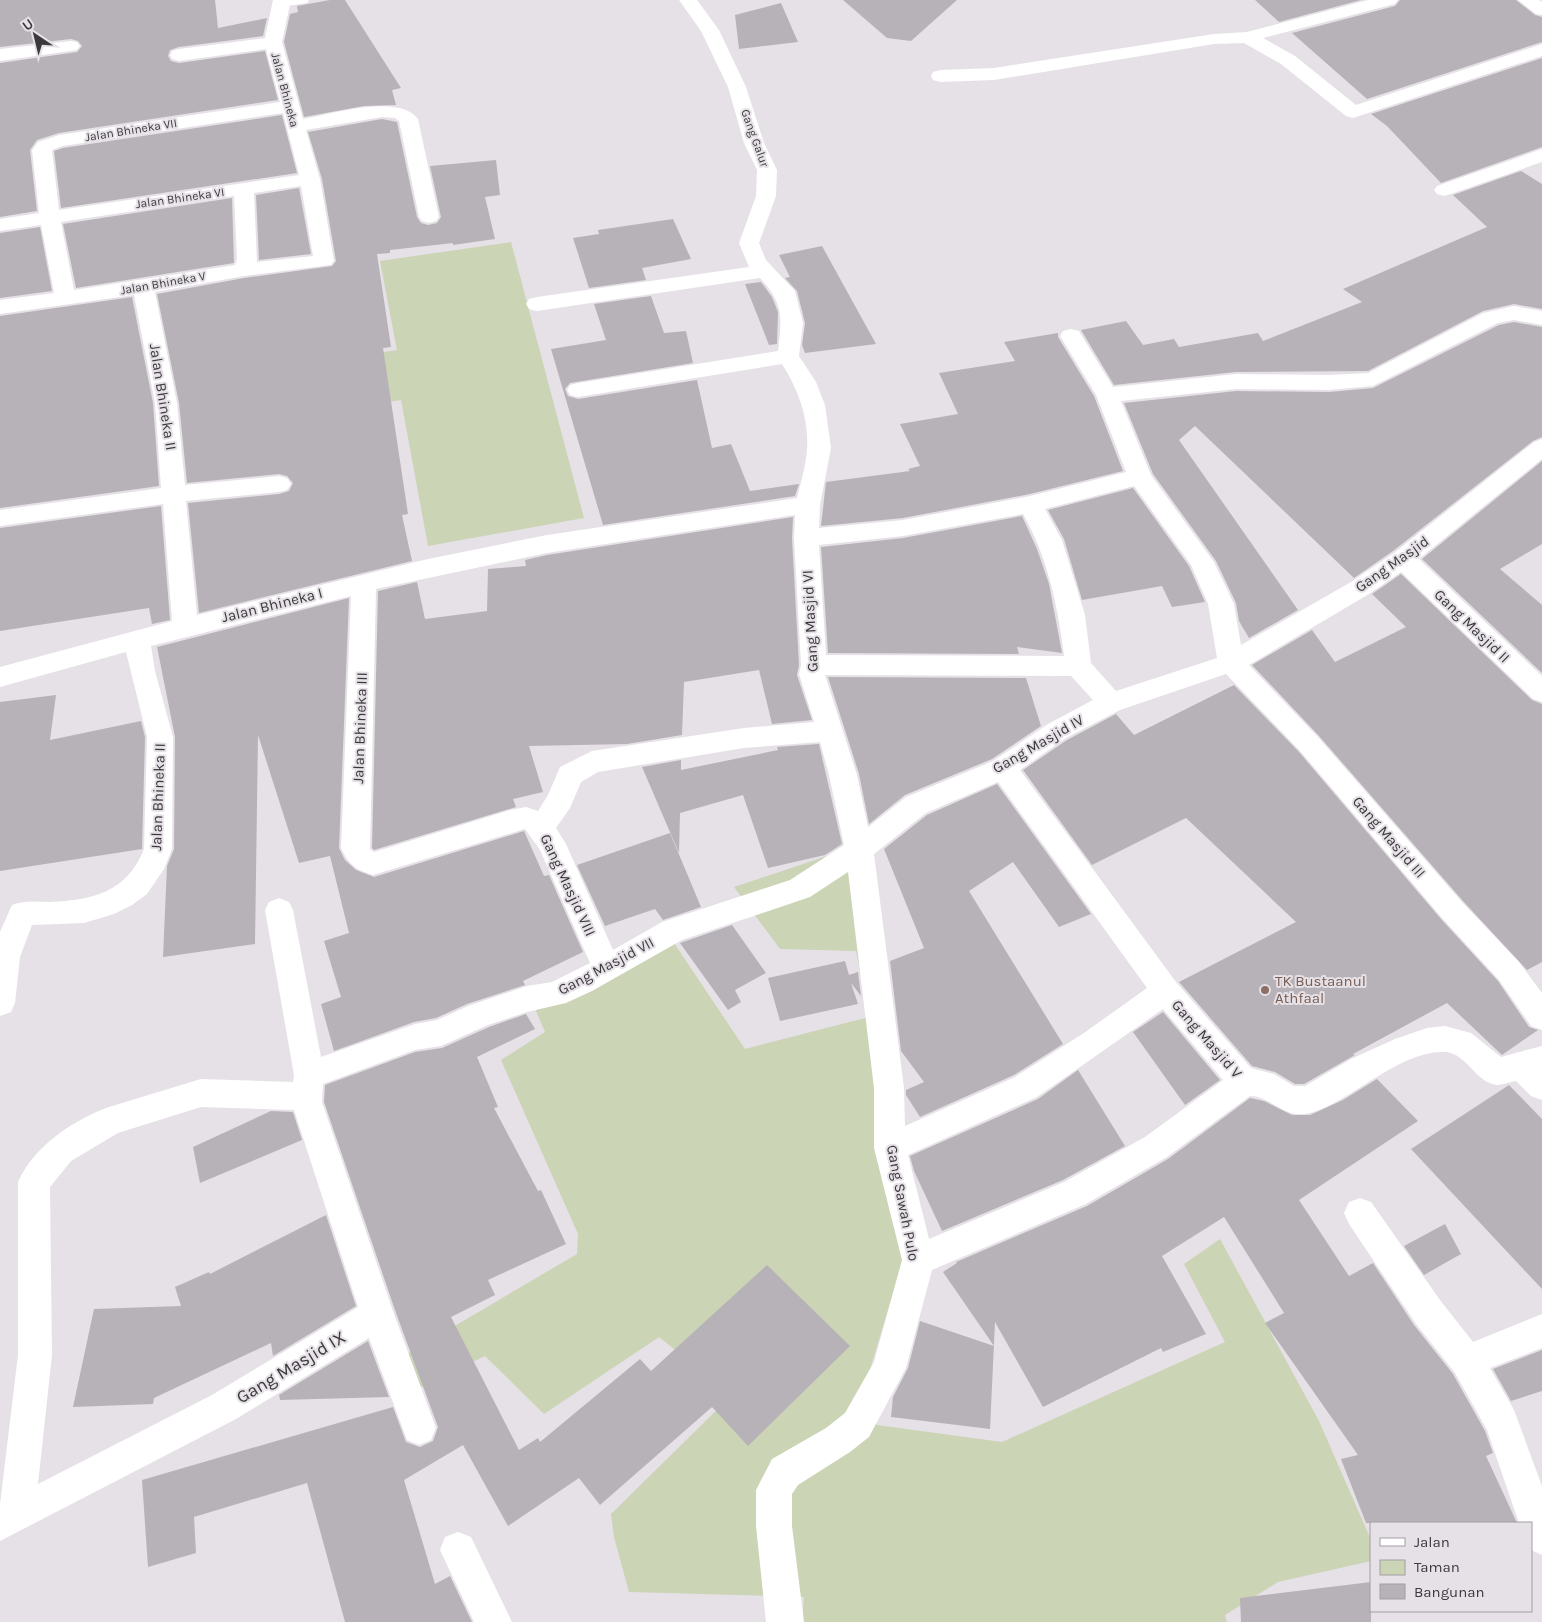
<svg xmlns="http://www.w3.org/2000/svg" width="1542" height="1622" viewBox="0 0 1542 1622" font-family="Karla,sans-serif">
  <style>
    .green { fill: #cbd4b5 }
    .building { fill: #b7b2b8 }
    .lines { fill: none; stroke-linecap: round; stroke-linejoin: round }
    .lane { fill: #fff; fill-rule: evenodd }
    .street { fill: #fff; fill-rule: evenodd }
    .secondary { fill: #fff; fill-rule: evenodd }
    .education-dot { fill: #8d6e63; stroke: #e6e1e7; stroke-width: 2 }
    .labels { text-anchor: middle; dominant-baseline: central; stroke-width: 4; stroke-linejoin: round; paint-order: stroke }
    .far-street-label { font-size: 12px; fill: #3b393c; stroke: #e6e1e7 }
    .street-label { font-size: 15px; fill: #3b393c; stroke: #e6e1e7 }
    .education-label { font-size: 15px; fill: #785e54; stroke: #e6e1e7; text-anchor: start }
    .near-street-label { font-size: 18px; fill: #3b393c; stroke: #e6e1e7 }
  </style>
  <rect width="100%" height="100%" fill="#e6e1e7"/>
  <!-- green -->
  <g class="green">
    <polygon points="511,242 584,518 428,546 401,400 346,408 338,359 397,350 380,261"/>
    <polygon points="863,844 906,1250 860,1403 877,1425 1002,1442 1225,1342 1184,1264 1220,1239 1319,1421 1371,1540 1371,1561 1278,1582 1225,1615 1227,1622 802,1622 804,1597 629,1592 614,1537 611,1514 732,1395 659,1337 544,1414 485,1356 419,1388 407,1354 577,1254 578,1234 501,1060 545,1032 533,1004 594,960 668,934 745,1049 869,1017 856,951 780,949 734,887"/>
  </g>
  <!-- building -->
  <g class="building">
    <polygon points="0,0 215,0 218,28 267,18 263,36 179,47 170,50 168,56 171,61 179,63 265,51 278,100 59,133 37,140 30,150 37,211 0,217 0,63 77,52 82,46 78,41 71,39 0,47"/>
    <polygon points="330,0 345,0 401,88 392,90 396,105 364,106 304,117 284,42 290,14 298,12 297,6"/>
    <polygon points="843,0 957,0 911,41 887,38"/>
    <polygon points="1255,0 1361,0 1279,22"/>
    <polygon points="1400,0 1516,0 1535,15 1542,17 1542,42 1367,99 1292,33 1395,6"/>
    <polygon points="781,3 798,42 739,49 735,15"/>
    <polygon points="1542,58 1542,147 1441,183 1387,126 1371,114"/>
    <polygon points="282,115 297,173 61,208 54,151 63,148"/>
    <polygon points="382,119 397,122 417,217 421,223 428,225 437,223 441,217 430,166 496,160 500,195 485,197 495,239 453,245 453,243 390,250 390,253 377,254 391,347 383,348 408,514 402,515 412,561 199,613 188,503 279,494 289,491 293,483 287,476 279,474 187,483 179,403 157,294 244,278 332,266 336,261 322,179 308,132"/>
    <polygon points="1521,171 1542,184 1542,309 1514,304 1483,311 1368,371 1236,372 1114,385 1081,330 1126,321 1143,345 1174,339 1179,347 1258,333 1263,341 1362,302 1343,289 1487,227 1453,195"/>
    <polygon points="299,188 311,254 259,260 256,195"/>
    <polygon points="232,198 234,263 76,288 63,224"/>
    <polygon points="673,219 691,259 642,268 646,280 589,288 573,238 599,234 598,230"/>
    <polygon points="40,227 52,291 0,298 0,233"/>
    <polygon points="822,246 876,344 805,353 802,345 805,323 797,291 785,278 790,277 779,255"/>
    <polygon points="761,282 772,297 778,312 777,344 769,345 745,284"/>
    <polygon points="651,296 664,333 686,331 693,363 570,383 565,389 568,396 578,399 697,380 712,448 731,444 750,491 799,484 795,496 603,525 551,349 606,340 594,304"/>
    <polygon points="132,297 153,403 159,486 0,508 0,316"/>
    <polygon points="1514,322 1542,327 1542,437 1533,441 1393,551 1354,578 1195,426 1179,440 1298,610 1249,638 1239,621 1236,603 1216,561 1153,474 1124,403 1236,391 1329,392 1373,388 1499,325"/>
    <polygon points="1058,333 1058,337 1094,396 1123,471 1030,494 903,518 821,526 826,482 910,471 908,469 920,466 900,424 958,414 939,373 1015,361 1004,342"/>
    <polygon points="1542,461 1542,544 1500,569 1542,605 1542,673 1422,559"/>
    <polygon points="1133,488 1189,566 1205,602 1172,607 1162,586 1082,600 1064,539 1048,510"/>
    <polygon points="161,506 170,620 152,624 149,608 0,631 0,528"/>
    <polygon points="1022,516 1037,549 1049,584 1062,653 1017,647 1019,654 828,653 821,547 903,538"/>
    <polygon points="793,517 792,538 799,665 797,675 812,720 772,724 759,670 684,682 682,735 627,744 529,746 543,792 513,799 516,807 374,850 372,848 378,591 417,582 425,619 487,611 488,569 526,566 525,560 547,555"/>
    <polygon points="1401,574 1532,700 1542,704 1542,962 1527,970 1463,901 1319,736 1252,665 1312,630 1335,662 1406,627 1372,594"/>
    <polygon points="349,598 339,848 345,860 356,870 374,877 524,831 544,876 549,875 583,952 523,981 525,985 467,1004 436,1018 414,1022 334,1051 321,1004 341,997 324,941 349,933 330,856 299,863 258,735 255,944 163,957 167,866 174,849 175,737 157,647"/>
    <polygon points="828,677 1026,678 1041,726 992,759 905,795 869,824 859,774"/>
    <polygon points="1234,685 1299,752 1441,919 1498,981 1529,1027 1538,1030 1502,1055 1447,1003 1353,1054 1355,1055 1304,1084 1295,1084 1275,1072 1252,1066 1179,982 1296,922 1186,818 1092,865 1023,770 1067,740 1116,714 1134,735"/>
    <polygon points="56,695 50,740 141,721 145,737 142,849 0,871 0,702"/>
    <polygon points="819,744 842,844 825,855 768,868 743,795 680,813 679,853 642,767 681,760 681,770 778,750 777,747"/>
    <polygon points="997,784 1091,914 1059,927 1013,862 969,891 1063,1044 1014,1075 920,1117 906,1095 906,1090 924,1082 901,1051 890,961 924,948 884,849 927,815"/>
    <polygon points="670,833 701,907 663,920 655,909 605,926 577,865"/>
    <polygon points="732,925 766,973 735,990 741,1002 728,1010 680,943"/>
    <polygon points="845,961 849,975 858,972 861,996 851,983 858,1004 780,1021 768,978"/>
    <polygon points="1163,1012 1220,1080 1185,1105 1133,1032"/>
    <polygon points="526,1014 535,1029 477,1057 498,1107 494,1108 538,1191 541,1190 566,1244 488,1280 495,1295 451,1317 519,1450 538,1438 540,1442 640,1359 651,1371 767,1265 850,1346 748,1446 712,1407 600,1505 579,1478 508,1526 463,1445 404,1480 435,1584 450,1576 472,1622 345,1622 307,1483 194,1517 196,1553 148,1567 142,1480 393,1407 406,1442 420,1447 433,1441 438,1427 396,1313 324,1102 325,1085 415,1052 442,1048 489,1027"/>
    <polygon points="1078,1070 1125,1146 1063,1180 942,1231 914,1171 910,1156 1038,1099"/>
    <polygon points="1377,1079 1418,1121 1299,1200 1349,1276 1373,1263 1414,1325 1453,1374 1485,1431 1493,1453 1486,1456 1517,1523 1366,1523 1341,1459 1358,1455 1265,1323 1284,1313 1224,1217 1162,1256 1206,1334 1163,1352 1161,1348 1043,1407 995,1322 990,1429 891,1417 893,1397 908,1368 920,1321 994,1346 943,1272 957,1263 956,1262 1087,1206 1168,1159 1250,1098 1264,1101 1292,1115 1310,1115 1343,1100"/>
    <polygon points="1509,1085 1542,1119 1542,1289 1411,1149"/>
    <polygon points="271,1111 293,1112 302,1140 200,1183 193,1147"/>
    <polygon points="326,1215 356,1306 273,1356 271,1343 154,1398 153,1404 73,1407 94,1309 181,1306 175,1287 209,1272 210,1274"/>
    <polygon points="1445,1224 1461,1254 1424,1275 1404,1246"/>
    <polygon points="368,1341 389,1397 280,1400 279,1395"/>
    <polygon points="1542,1350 1542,1391 1511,1401 1493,1369"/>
    <polygon points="1371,1582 1371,1622 1241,1622 1240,1598"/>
  </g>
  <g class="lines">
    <!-- lane -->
    <polygon class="lane" points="276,0 309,0 307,3 281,7 276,6 274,3"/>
    <!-- street -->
    <g class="street">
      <path d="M273,0H291L282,42L303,119C331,114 399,93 418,119L439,217L436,221L429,223L422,221L419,217L399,121L395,118L382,117L306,130L320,179L334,261L331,265L244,276L155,292L177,403L185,485L279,476L287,478L291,484L287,490L279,492L186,501L197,615L428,559L547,535L797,498C801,482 806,465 807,449C809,418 798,389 782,364L578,397L570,395L567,390L570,385L578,383L778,351C782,317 784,304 760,278L537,311L529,309L526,304L529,299L537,297L749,267L739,243L756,196L757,170L744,143L728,87L701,31L679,0H697L719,30L746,87L764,143L777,170L776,196L759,243L766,260L795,291L803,323L799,356L816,382L825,405L831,448L820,505L819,528L903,520L1030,496L1126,472L1096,395L1060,336L1063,331L1071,329L1079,331L1113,387L1236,374L1329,375L1368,373L1483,313L1514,306L1542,311V325L1514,320L1498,323L1373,386L1329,390L1236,389L1121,401L1151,475L1214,562L1234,604L1241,645L1351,582L1394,553L1534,442L1542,439V459L1419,559L1542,676V702L1533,699L1401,572L1369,594L1249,665L1318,737L1462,902L1519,962L1542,993V1030L1531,1026L1499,980L1442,918L1300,751L1226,674L1120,710L1066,738L1020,770L1176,982L1251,1068L1274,1074L1294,1086H1305L1351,1059L1395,1039L1427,1028L1445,1026L1471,1033L1501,1057L1542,1046V1100L1531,1096L1516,1081C1510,1082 1502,1085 1497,1085C1476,1083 1467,1054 1446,1052C1400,1049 1351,1102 1310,1113C1284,1120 1271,1096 1250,1096L1167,1157L1086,1204L932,1270L906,1368L869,1437L850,1452L798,1485L792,1494V1526L804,1622H766L756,1526V1490L772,1459L826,1428L845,1413L874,1362L902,1260L874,1148V1088L848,872L810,897L682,940L592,991L566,1003L527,1012L488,1025L441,1046L415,1050L323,1084L322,1102L394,1314L436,1428L431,1440L419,1445L407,1440L369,1338L236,1419L0,1541V1504L18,1355V1182C34,1146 73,1120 109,1107L201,1079L293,1082L294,1075L265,910L269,902L279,898L289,902L293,910L321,1057L415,1024L437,1020L468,1006L527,986L552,982L590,963L540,850L525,829L373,875C356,870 349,865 341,848L351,596L151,646L155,671L173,737L172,849L164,869L147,894L132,905L114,914L84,923L32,925L20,957L15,1003L11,1012L0,1016V932L12,905C25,900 37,902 50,902C93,900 127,892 144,849L147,737L126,652L0,687V667L172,621L163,504L0,526V510L161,488L155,403L134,295L0,314V300L54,293L41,225L0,231V219L39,213L32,150L38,142L59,135L280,102L266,49L179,61L172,59L170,55L172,51L179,49L265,38ZM283,113L299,175L59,210L52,150L63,146ZM301,186L313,256L257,262L254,193ZM234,196L237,259L235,265L74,290L61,222ZM1134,486L1191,565L1208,604L1217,658L1116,691L1091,663L1085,615L1062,540L1045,509ZM1023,514C1048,558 1058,607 1064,656L826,655L819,545L903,536ZM795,515L794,538L801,665L799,674L814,722L744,728L592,751L560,767L548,795L538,811L526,807L510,810L374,852L370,849L376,589L547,553ZM825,675L1071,676L1093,700L1048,724L993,761L906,797L868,827L857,775ZM820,742L829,775L844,845L790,880L662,922L613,950L566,844L556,828L570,808L581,782L598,772L744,748ZM998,782L1147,988L1084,1033L1015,1077L905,1126L904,1088L874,854L926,813ZM1163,1009L1223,1080L1145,1137L1064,1182L929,1239L908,1155L1037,1097ZM201,1107L294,1110L358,1307L212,1395L38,1484L52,1355L50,1187L71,1161L118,1133Z"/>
      <polygon points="1368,0 1398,0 1395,4 1263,38 1295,56 1356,105 1542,44 1542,56 1353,118 1346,116 1281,64 1244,43 1214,44 994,80 940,82 933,80 931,76 933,72 940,70 994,68 1214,34 1247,32"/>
      <polygon points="71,41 77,42 80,46 77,50 0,61 0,49"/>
      <polygon points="1542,149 1542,162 1451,194 1444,196 1437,194 1434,190 1437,186"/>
      <polygon points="1360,1198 1371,1202 1440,1300 1473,1342 1542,1314 1542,1348 1490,1368 1514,1410 1542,1486 1542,1555 1531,1550 1531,1523 1519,1523 1487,1430 1455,1373 1416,1324 1349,1224 1344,1213 1349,1202"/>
      <polygon points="458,1532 471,1537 512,1622 474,1622 440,1550 445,1537"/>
    </g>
    <!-- secondary -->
    <polygon class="secondary" points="1518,0 1539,0 1542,2 1542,15 1536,14"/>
  </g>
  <!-- markers -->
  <circle class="education-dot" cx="1265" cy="990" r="5"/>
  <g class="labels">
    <!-- far-street labels -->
    <g class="far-street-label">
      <text transform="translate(285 90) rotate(75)">Jalan Bhineka</text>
      <text transform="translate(131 130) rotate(-9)">Jalan Bhineka VII</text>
      <text transform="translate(755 138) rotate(70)">Gang Galur</text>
      <text transform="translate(180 198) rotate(-8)">Jalan Bhineka VI</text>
      <text transform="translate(163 283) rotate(-10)">Jalan Bhineka V</text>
    </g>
    <!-- street labels -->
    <g class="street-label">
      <text transform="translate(163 397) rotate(81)">Jalan Bhineka II</text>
      <text transform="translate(1392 564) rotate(-35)">Gang Masjid</text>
      <text transform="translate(272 605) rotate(-14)">Jalan Bhineka I</text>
      <text transform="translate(810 621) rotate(-93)">Gang Masjid VI</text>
      <text transform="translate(1472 626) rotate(44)">Gang Masjid II</text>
      <text transform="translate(360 728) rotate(-88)">Jalan Bhineka III</text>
      <text transform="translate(1038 744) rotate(-30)">Gang Masjid IV</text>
      <text transform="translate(158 797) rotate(-88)">Jalan Bhineka II</text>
      <text transform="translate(1389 837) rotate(49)">Gang Masjid III</text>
      <text transform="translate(568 885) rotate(65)">Gang Masjid VIII</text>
      <text transform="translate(606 966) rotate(-28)">Gang Masjid VII</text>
      <text transform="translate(1207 1039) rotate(49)">Gang Masjid V</text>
      <text transform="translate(903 1203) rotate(79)">Gang Sawah Pulo</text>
    </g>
    <!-- education labels -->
    <g class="education-label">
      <text x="1275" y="981">TK Bustaanul<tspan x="1275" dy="17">Athfaal</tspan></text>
    </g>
    <!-- near-street labels -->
    <g class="near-street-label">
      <text transform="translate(291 1367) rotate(-31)">Gang Masjid IX</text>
    </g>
  </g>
  <!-- legend -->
  <rect x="1370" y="1522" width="162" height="90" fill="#e6e1e7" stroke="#a29ea3"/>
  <rect x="1380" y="1538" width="25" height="8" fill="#ffffff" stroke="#a29ea3"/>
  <text x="1414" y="1547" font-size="15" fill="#3b393c">Jalan</text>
  <rect x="1380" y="1560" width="25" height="15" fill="#cbd4b5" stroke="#a29ea3"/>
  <text x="1414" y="1572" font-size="15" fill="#3b393c">Taman</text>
  <rect x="1380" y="1584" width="25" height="15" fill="#b7b2b8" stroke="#a29ea3"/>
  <text x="1414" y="1597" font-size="15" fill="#3b393c">Bangunan</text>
  <!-- north arrow -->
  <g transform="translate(35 35) rotate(325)" stroke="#e6e1e7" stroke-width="4" paint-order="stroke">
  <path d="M0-4L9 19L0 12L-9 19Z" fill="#3b393c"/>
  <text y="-8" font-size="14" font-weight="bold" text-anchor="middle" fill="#3b393c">U</text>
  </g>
</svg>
